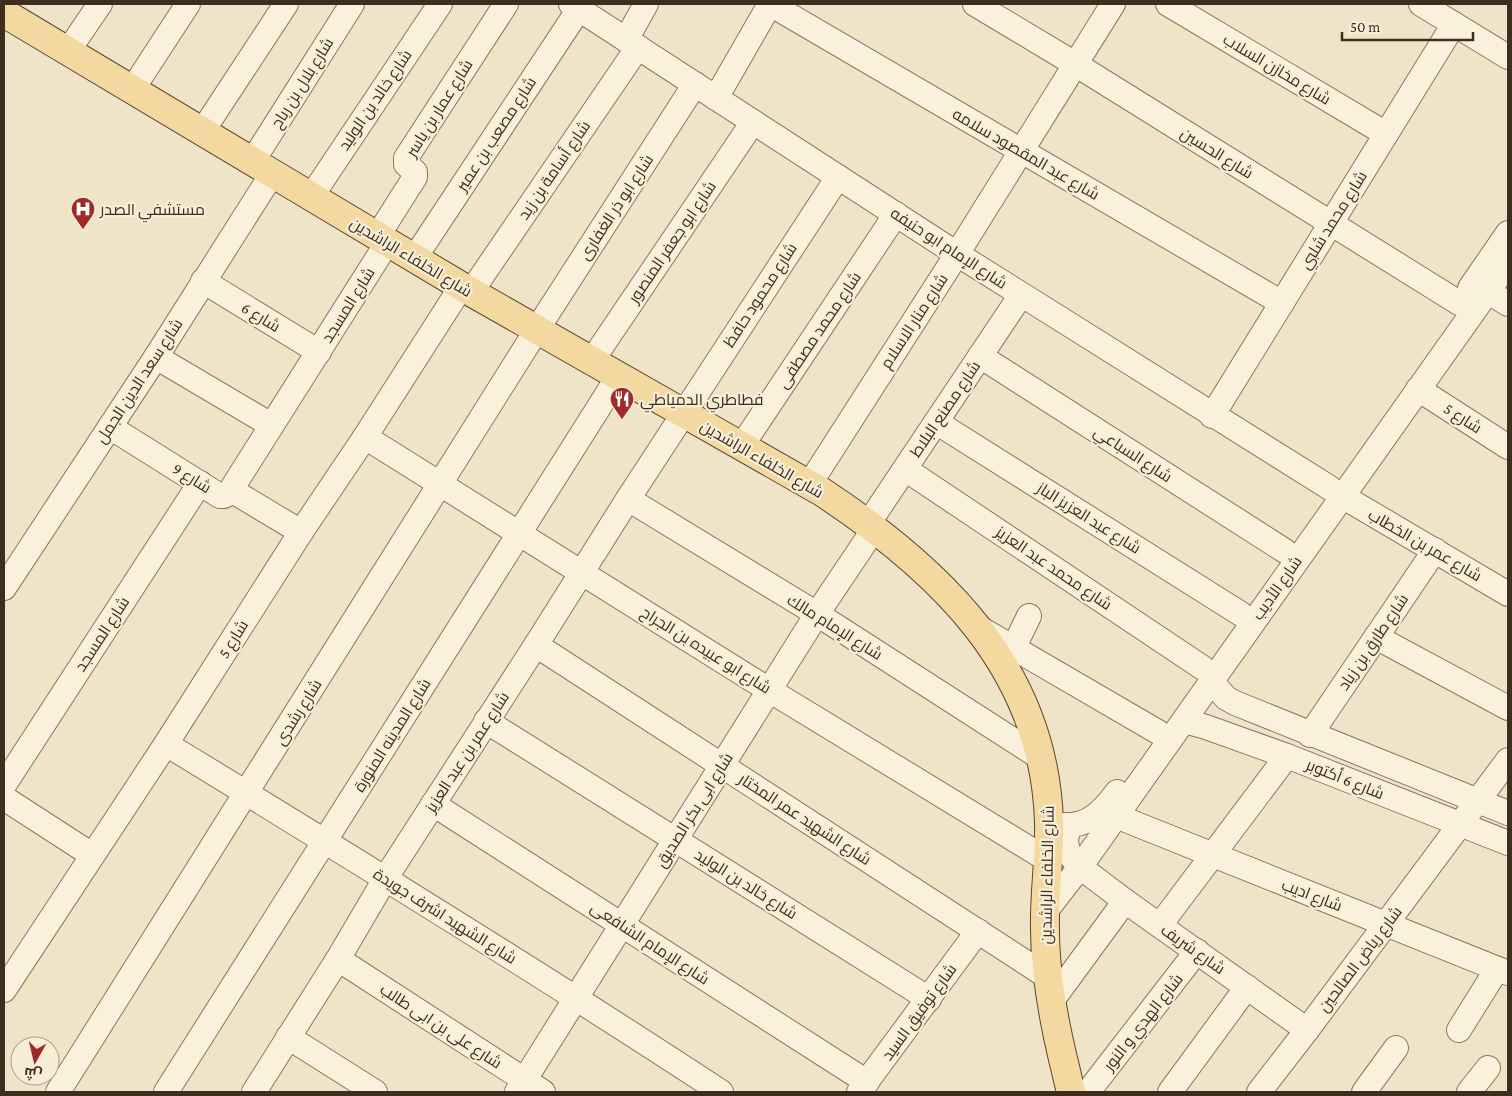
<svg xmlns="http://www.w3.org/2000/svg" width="1512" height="1096" viewBox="0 0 1512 1096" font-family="'Crimson Pro',Cairo,serif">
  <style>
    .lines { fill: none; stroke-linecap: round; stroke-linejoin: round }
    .minor-casing { stroke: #8d765c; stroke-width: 26 }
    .major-casing { stroke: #5b4430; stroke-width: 30 }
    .minor { stroke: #faf1dc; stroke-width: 24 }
    .major { stroke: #f3d9a0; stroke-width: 28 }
    .labels { text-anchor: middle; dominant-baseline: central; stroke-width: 4.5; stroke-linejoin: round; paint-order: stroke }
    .street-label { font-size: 16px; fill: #3d2e20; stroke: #f7eed8 }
    .poi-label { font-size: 16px; fill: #3d2e20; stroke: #f7eed8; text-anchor: start }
  </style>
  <rect width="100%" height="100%" fill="#f0e4c8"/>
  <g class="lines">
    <defs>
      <g id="minor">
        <polyline points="571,4 957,254 1330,488"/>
        <polyline points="770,4 1282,303"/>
        <polyline points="975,4 1075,64 1459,303"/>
        <polyline points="1168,4 1386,134"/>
        <polyline points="1421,4 1508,57"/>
        <polyline points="626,40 646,4"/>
        <polyline points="68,51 100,4"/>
        <polyline points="132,90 188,4"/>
        <polyline points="716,98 770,4"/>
        <polyline points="202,132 286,4"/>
        <polyline points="252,162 352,4"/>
        <polyline points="311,197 440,4"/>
        <polyline points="377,237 415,177 415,172 406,164 406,158 506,4"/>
        <polyline points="414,259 579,9"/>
        <polyline points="203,281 319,352"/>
        <polyline points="1470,288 1508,233"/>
        <polyline points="1487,291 1508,304"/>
        <polyline points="471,292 638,47"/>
        <polyline points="980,356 1285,551"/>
        <polyline points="156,357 271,425"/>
        <polyline points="591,362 753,122"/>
        <polyline points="1418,389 1508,447"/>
        <polyline points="1212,416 1454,24"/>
        <polyline points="936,422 1241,614"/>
        <polyline points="110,427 220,496 224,496 229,493 236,493 301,532"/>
        <polyline points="365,437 769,690 1048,860"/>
        <polyline points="741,447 896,214"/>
        <polyline points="905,469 1203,668"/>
        <polyline points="809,485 957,254 1113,4"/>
        <polyline points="229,493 387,243"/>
        <polyline points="1342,496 1508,594"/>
        <polyline points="628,499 817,614 1041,758"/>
        <polyline points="868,524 1021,295"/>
        <polyline points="4,588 156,357 272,174"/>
        <polyline points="976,626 1158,732"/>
        <polyline points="1376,637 1508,708"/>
        <polyline points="536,645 1048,977"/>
        <polyline points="1014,647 1029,616"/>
        <polyline points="1211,681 1226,698 1235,703 1508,813"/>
        <polyline points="486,721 929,999"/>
        <polyline points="1181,725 1188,722 1206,727 1287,756 1508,843"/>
        <polyline points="1310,735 1435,550"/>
        <path d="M166,744C353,858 538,972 721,1092"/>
        <polyline points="4,785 200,483"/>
        <polyline points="4,798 92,855"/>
        <polyline points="433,804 867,1082"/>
        <polyline points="1116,816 1508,973"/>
        <path d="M1049,823C1082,831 1099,817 1117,792"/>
        <polyline points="1069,825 1066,840 1067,848 1070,855 1080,867 1125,901 1307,1030"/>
        <polyline points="1045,912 1080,867 1508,263"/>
        <polyline points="1160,925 1287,756"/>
        <polyline points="338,959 543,1092"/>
        <polyline points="4,990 166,744 301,532 365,437 461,287"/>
        <polyline points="1051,1002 1125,901"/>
        <polyline points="1459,1030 1497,969"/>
        <polyline points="288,1037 375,1092"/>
        <polyline points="58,1092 536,331 695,84"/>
        <polyline points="166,1092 618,377"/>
        <polyline points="254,1092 338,959 385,879 536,645 628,499 838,177"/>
        <polyline points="517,1092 817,614 874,529"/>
        <polyline points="859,1092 978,931"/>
        <polyline points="1088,1092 1197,951"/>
        <polyline points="1170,1092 1247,987"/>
        <polyline points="1259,1092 1307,1030 1508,760"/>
        <polyline points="1364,1092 1396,1048"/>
        <polyline points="1469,1092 1488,1068"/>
      </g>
      <path id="major" d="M4,13L471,292L822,492C942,571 1045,670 1049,823C1050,858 1044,894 1045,929C1045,973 1053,1017 1063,1059C1066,1070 1068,1081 1071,1092"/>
    </defs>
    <!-- minor casing -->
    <use href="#minor" class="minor-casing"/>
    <!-- major casing -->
    <use href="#major" class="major-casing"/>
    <!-- minor -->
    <use href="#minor" class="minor"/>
    <!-- major -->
    <use href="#major" class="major"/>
  </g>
  <!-- icons -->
  <defs>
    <symbol id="hospital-pin" viewBox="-11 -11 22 30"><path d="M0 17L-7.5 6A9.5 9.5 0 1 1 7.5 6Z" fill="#9e2a2b" stroke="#f7eed8"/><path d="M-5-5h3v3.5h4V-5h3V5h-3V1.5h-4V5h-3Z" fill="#fff"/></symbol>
    <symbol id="restaurant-pin" viewBox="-11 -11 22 30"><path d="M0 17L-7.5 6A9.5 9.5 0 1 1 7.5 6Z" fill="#9e2a2b" stroke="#f7eed8"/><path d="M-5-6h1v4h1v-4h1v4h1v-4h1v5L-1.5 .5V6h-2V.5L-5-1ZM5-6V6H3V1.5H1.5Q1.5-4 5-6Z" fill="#fff"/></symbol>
  </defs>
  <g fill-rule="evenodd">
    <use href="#hospital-pin" x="69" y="195" width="28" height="38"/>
    <use href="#restaurant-pin" x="608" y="385" width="28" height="38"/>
  </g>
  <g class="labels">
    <!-- street labels -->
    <g class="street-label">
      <text transform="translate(1277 69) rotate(31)">شارع مخازن السلاب</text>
      <text transform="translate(302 83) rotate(-58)">شارع بلال بن رباح</text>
      <text transform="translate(375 100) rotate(-56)">شارع خالد بن الوليد</text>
      <text transform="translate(439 108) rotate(-58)">شارع عمار بن ياسر</text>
      <text transform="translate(496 134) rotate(-57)">شارع مصعب بن عمير</text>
      <text transform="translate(1217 153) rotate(32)">شارع الحسين</text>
      <text transform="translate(1026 154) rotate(30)">شارع عبد المقصود سلامه</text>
      <text transform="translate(554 170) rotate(-56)">شارع أسامة بن زيد</text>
      <text transform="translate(616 207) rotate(-57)">شارع ابو ذر الغفارى</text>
      <text transform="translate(1333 220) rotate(-58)">شارع محمد شلبي</text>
      <text transform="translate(672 242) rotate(-56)">شارع ابو جعفر المنصور</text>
      <text transform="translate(949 248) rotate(33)">شارع الإمام ابو حنيفه</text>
      <text transform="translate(411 257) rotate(31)">شارع الخلفاء الراشدين</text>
      <text transform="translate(760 295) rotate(-57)">شارع محمود حافظ</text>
      <text transform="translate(348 305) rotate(-58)">شارع المسجد</text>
      <text transform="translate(261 317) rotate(31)">شارع 6</text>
      <text transform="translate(914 321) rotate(-57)">شارع منار الاسلام</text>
      <text transform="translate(819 330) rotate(-56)">شارع محمد مصطفى</text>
      <text transform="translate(139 381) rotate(-57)">شارع سعد الدين الجمل</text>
      <text transform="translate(945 409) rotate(-56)">شارع مصنع البلاط</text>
      <text transform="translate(1463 418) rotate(33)">شارع 5</text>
      <text transform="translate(1133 454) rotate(33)">شارع السباعي</text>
      <text transform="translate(762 459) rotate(30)">شارع الخلفاء الراشدين</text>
      <text transform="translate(192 478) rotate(32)">شارع 9</text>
      <text transform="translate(1089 518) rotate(32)">شارع عبد العزيز الباز</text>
      <text transform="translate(1425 545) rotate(30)">شارع عمر بن الخطاب</text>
      <text transform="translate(1054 568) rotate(34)">شارع محمد عبد العزيز</text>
      <text transform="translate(1277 588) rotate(-55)">شارع الأديب</text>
      <text transform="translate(835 627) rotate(32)">شارع الإمام مالك</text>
      <text transform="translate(102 634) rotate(-57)">شارع المسجد</text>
      <text transform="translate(233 639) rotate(-58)">شارع 5</text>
      <text transform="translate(1373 642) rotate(-56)">شارع طارق بن زياد</text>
      <text transform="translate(706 650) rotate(32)">شارع ابو عبيده بن الجراح</text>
      <text transform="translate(298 712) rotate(-58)">شارع رشدى</text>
      <text transform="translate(392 735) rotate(-58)">شارع المدينه المنورة</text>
      <text transform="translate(467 752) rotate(-57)">شارع عمر بن عبد العزيز</text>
      <text transform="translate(1345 779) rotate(22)">شارع 6 أكتوبر</text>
      <text transform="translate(694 810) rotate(-58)">شارع ابى بكر الصديق</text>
      <text transform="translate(805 819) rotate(33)">شارع الشهيد عمر المختار</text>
      <text transform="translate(1047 875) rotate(-89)">شارع الخلفاء الراشدين</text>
      <text transform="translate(746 884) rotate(32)">شارع خالد بن الوليد</text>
      <text transform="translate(1312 895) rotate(21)">شارع اديب</text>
      <text transform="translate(445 916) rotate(32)">شارع الشهيد اشرف جويدة</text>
      <text transform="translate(650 943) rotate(33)">شارع الإمام الشافعى</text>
      <text transform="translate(1193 949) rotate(35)">شارع شريف</text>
      <text transform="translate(1360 959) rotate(-53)">شارع رياض الصالحين</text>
      <text transform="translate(919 1012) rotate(-54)">شارع توفيق السيد</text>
      <text transform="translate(1143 1022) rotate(-52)">شارع الهدي و النور</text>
      <text transform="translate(441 1026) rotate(33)">شارع على بن ابى طالب</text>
    </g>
    <!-- poi labels -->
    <g class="poi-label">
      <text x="100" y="209">مستشفي الصدر</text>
      <text x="640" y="399">فطاطري الدمياطي</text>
    </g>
  </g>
  <!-- border -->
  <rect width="1512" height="1096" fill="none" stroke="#3d2e20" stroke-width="10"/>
  <!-- north arrow -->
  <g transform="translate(35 1061) rotate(188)"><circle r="24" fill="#f7eed8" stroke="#ada18e"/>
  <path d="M0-4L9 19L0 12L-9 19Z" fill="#9e2a2b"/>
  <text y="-8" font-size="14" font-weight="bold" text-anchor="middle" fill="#3d2e20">ش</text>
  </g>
  <!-- scale -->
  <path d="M1342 32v8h131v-8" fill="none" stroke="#3d2e20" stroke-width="2.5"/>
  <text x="1350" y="32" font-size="15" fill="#3d2e20" stroke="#f7eed8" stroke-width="4" paint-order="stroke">50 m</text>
</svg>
